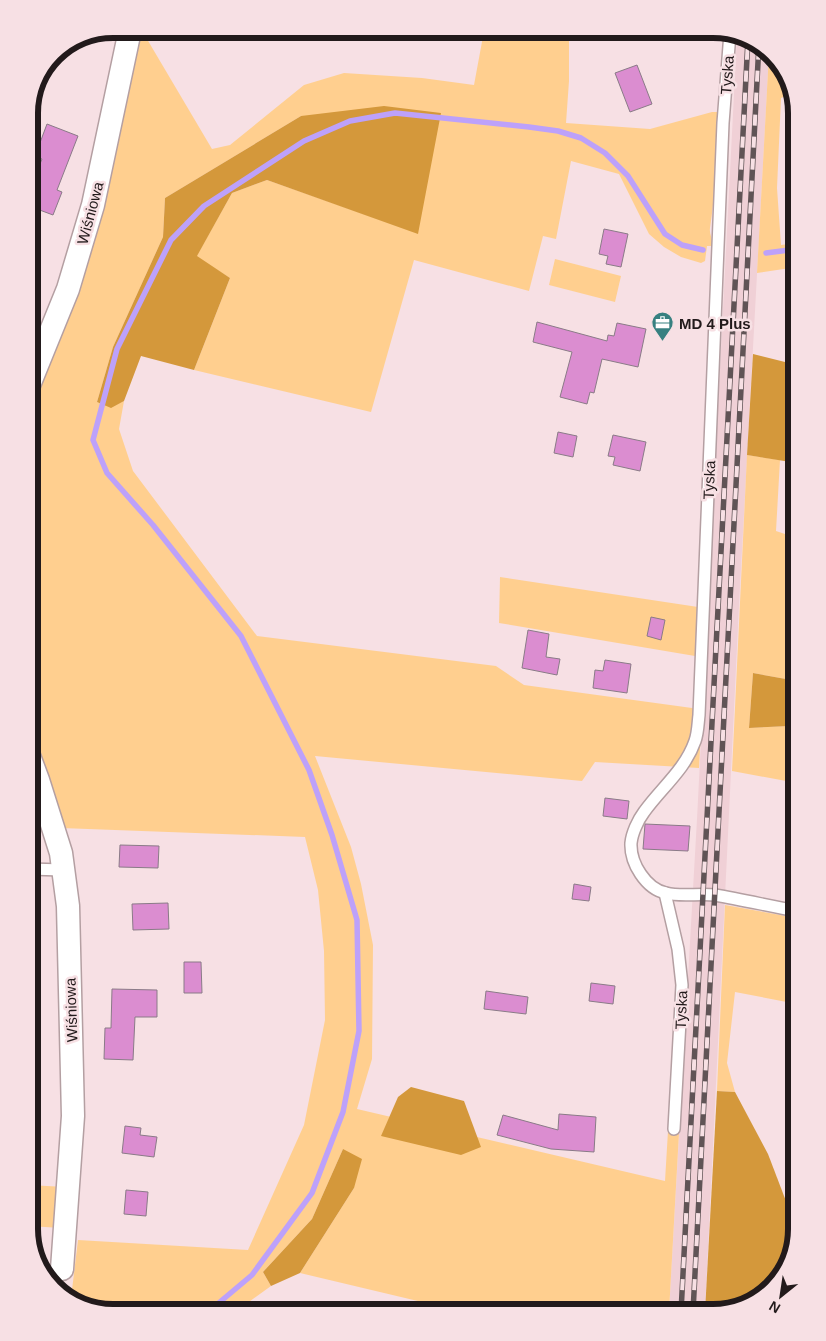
<svg xmlns="http://www.w3.org/2000/svg" width="826" height="1341" viewBox="0 0 826 1341" font-family="Helvetica,sans-serif">
  <style>
    .built { fill: #f0d0d6 }
    .green { fill: #ffcf8f }
    .forest { fill: #d4983b }
    .lines { fill: none; stroke-linecap: round; stroke-linejoin: round }
    .stream { stroke: #bda1fa; stroke-width: 5.5 }
    .building { fill: #db8dd0; stroke: #8a7b87 }
    .lane-casing { stroke: #b49fa2; stroke-width: 14 }
    .street-casing { stroke: #b49fa2; stroke-width: 25 }
    .lane { stroke: #fff; stroke-width: 11 }
    .street { stroke: #fff; stroke-width: 22 }
    .rail-casing { stroke: #605456; stroke-width: 5.5 }
    .rail { stroke: #f7e0e4; stroke-width: 4; stroke-dasharray: 11; stroke-linecap: butt }
    .labels { text-anchor: middle; dominant-baseline: central; stroke-width: 5; stroke-linejoin: round; paint-order: stroke }
    .street-label { font-size: 15px; fill: #221a1b; stroke: #f7e0e4 }
    .poi-label { font-size: 15px; font-weight: bold; fill: #221a1b; stroke: #f7e0e4; text-anchor: start }
    .rim { fill: none; stroke: #221a1b; stroke-width: 6 }
  </style>
  <rect width="100%" height="100%" fill="#f7e0e4"/>
  <!-- built -->
  <polygon class="built" points="737,35 760,43 769,53 739,606 705,1312 669,1312 697,819"/>
  <!-- green -->
  <g class="green">
    <path d="M569,30V81L566,123L650,129L712,112H720C717,150 716,189 710,228C709,234 713,238 712,246H707L705,261L701,263L681,257L664,247L649,234L619,174L571,161L556,239L543,236L529,291L414,260L371,412L194,370L230,278L196,257L232,193L267,180L418,233L301,116L165,198L163,237L113,347L97,402L111,407L124,401L119,429L133,471L257,636L496,666L524,685L692,708L702,712L699,768L595,762L582,781L315,756L351,847L361,884L373,945L372,1059L357,1109L665,1181L668,1131L679,1133L669,1312H464L300,1273L354,1188L343,1149L312,1219L263,1272L271,1286L235,1312H107L66,1298L59,1290H72L78,1240L248,1250L304,1125L325,1020L324,951L318,890L305,837L61,828L29,741V403L94,236L134,35L144,34L212,149L230,145L304,85L344,73L422,78L474,85L484,31Z"/>
    <polygon points="769,53 788,75 793,93 781,98 777,188 781,245 797,243 797,267 757,273"/>
    <polygon points="555,259 621,276 615,302 549,285"/>
    <polygon points="747,455 780,460 776,531 797,538 797,681 753,673 749,728 790,726 797,727 797,783 732,771"/>
    <polygon points="500,577 698,607 695,656 499,623"/>
    <polygon points="725,905 797,918 797,1004 735,992 727,1063 735,1092 717,1091"/>
    <polygon points="29,1185 65,1187 61,1228 29,1226"/>
  </g>
  <!-- forest -->
  <g class="forest">
    <polygon points="384,106 441,113 418,234 267,180 232,193 197,256 230,278 194,370 141,356 124,401 111,408 97,402 113,347 163,237 165,198 301,116"/>
    <polygon points="753,354 797,365 797,463 747,455"/>
    <polygon points="753,673 797,681 797,727 790,726 749,728"/>
    <polygon points="411,1087 464,1101 481,1147 461,1155 381,1136 398,1097"/>
    <polygon points="717,1091 735,1092 768,1154 797,1230 783,1275 751,1303 713,1312 705,1312"/>
    <polygon points="343,1149 362,1159 354,1188 300,1273 271,1286 263,1272 312,1219"/>
  </g>
  <g class="lines">
    <!-- stream -->
    <g class="stream">
      <polyline points="766,253 797,249"/>
      <polyline points="208,1312 252,1275 312,1193 343,1112 359,1031 357,920 332,835 309,770 241,636 153,525 107,473 93,440 117,349 171,240 204,206 304,141 350,121 395,113 529,127 558,131 581,138 605,153 628,176 665,234 682,245 703,250"/>
    </g>
  </g>
  <!-- building -->
  <g class="building">
    <polygon points="637,65 652,104 630,112 615,73"/>
    <polygon points="47,124 78,136 57,190 62,192 53,215 29,206 29,191 42,159 35,156"/>
    <polygon points="604,229 628,234 621,267 606,264 608,256 599,254"/>
    <polygon points="537,322 607,341 608,335 614,336 617,323 646,329 638,367 602,359 594,393 590,392 587,404 560,397 572,352 533,342"/>
    <polygon points="558,432 577,436 573,457 554,453"/>
    <polygon points="613,435 646,442 640,471 613,465 615,457 608,456"/>
    <polygon points="651,617 665,620 661,640 647,636"/>
    <polygon points="528,630 549,634 546,657 560,659 557,675 522,668"/>
    <polygon points="605,660 631,664 627,693 593,688 595,670 603,671"/>
    <polygon points="605,798 629,801 627,819 603,816"/>
    <polygon points="645,824 690,826 688,851 643,849"/>
    <polygon points="120,845 159,846 158,868 119,867"/>
    <polygon points="574,884 591,887 589,901 572,899"/>
    <polygon points="168,903 169,929 133,930 132,904"/>
    <polygon points="184,962 201,962 202,993 184,993"/>
    <polygon points="591,983 615,986 613,1004 589,1001"/>
    <polygon points="112,989 157,990 157,1017 135,1017 133,1060 104,1059 105,1028 111,1028"/>
    <polygon points="486,991 528,997 526,1014 484,1009"/>
    <polygon points="559,1114 596,1117 594,1152 551,1149 497,1135 503,1115 558,1130"/>
    <polygon points="125,1126 141,1128 140,1135 157,1137 154,1157 122,1153"/>
    <polygon points="126,1190 148,1192 146,1216 124,1214"/>
  </g>
  <g class="lines">
    <defs>
      <g id="lane">
        <path d="M730,33L723,123L699,715C698,723 698,733 695,741C685,770 661,788 644,812C638,820 632,833 631,843C630,863 646,889 666,893C681,897 699,893 715,895C743,900 770,906 797,911"/>
        <polyline points="29,869 63,870"/>
        <polyline points="665,893 678,949 682,985 674,1129"/>
      </g>
      <g id="street">
        <polyline points="29,385 68,289 93,205 129,35"/>
        <polyline points="29,756 38,780 61,853 68,906 73,1116 62,1269"/>
      </g>
    </defs>
    <!-- lane casing -->
    <use href="#lane" class="lane-casing"/>
    <!-- street casing -->
    <use href="#street" class="street-casing"/>
    <!-- lane -->
    <use href="#lane" class="lane"/>
    <!-- street -->
    <use href="#street" class="street"/>
    <defs>
      <g id="rail">
        <polyline points="681,1312 748,39"/>
        <polyline points="693,1312 759,43"/>
      </g>
    </defs>
    <!-- rail casing -->
    <use href="#rail" class="rail-casing"/>
    <!-- rail -->
    <use href="#rail" class="rail"/>
  </g>
  <!-- icons -->
  <defs>
    <symbol id="office-pin" viewBox="-11 -11 22 30"><path d="M0 17L-7.5 6A9.5 9.5 0 1 1 7.5 6Z" fill="#378080" stroke="#f7e0e4"/><path d="M-6-3h4V-5.5h4V-3h4V5H-6ZM-1-4.5V-3h2v-1.5ZM-6 0V1H6V0Z" fill="#fff"/></symbol>
  </defs>
  <g fill-rule="evenodd">
    <use href="#office-pin" x="650" y="310" width="25" height="34"/>
  </g>
  <g class="labels">
    <!-- street labels -->
    <g class="street-label">
      <text transform="translate(727 75) rotate(-86)">Tyska</text>
      <text transform="translate(90 213) rotate(-75)">Wiśniowa</text>
      <text transform="translate(709 480) rotate(-88)">Tyska</text>
      <text transform="translate(71 1010) rotate(-92)">Wiśniowa</text>
      <text transform="translate(681 1010) rotate(-88)">Tyska</text>
    </g>
    <!-- poi labels -->
    <g class="poi-label">
      <text x="679" y="323">MD 4 Plus</text>
    </g>
  </g>
  <!-- crop -->
  <path d="M0 0H826V1341H0ZM113 38H713A75 75 0 0 1 788 113V1229A75 75 0 0 1 713 1304H113A75 75 0 0 1 38 1229V113A75 75 0 0 1 113 38Z" fill="#f7e0e4" fill-rule="evenodd"/>
  <path class="rim" d="M113 38H713A75 75 0 0 1 788 113V1229A75 75 0 0 1 713 1304H113A75 75 0 0 1 38 1229V113A75 75 0 0 1 113 38Z"/>
  <!-- north arrow -->
  <g transform="translate(781 1296) rotate(210)" stroke="#f7e0e4" stroke-width="4" paint-order="stroke">
  <path d="M0-4L9 19L0 12L-9 19Z" fill="#221a1b"/>
  <text y="-8" font-size="14" font-weight="bold" text-anchor="middle" fill="#221a1b">N</text>
  </g>
</svg>
